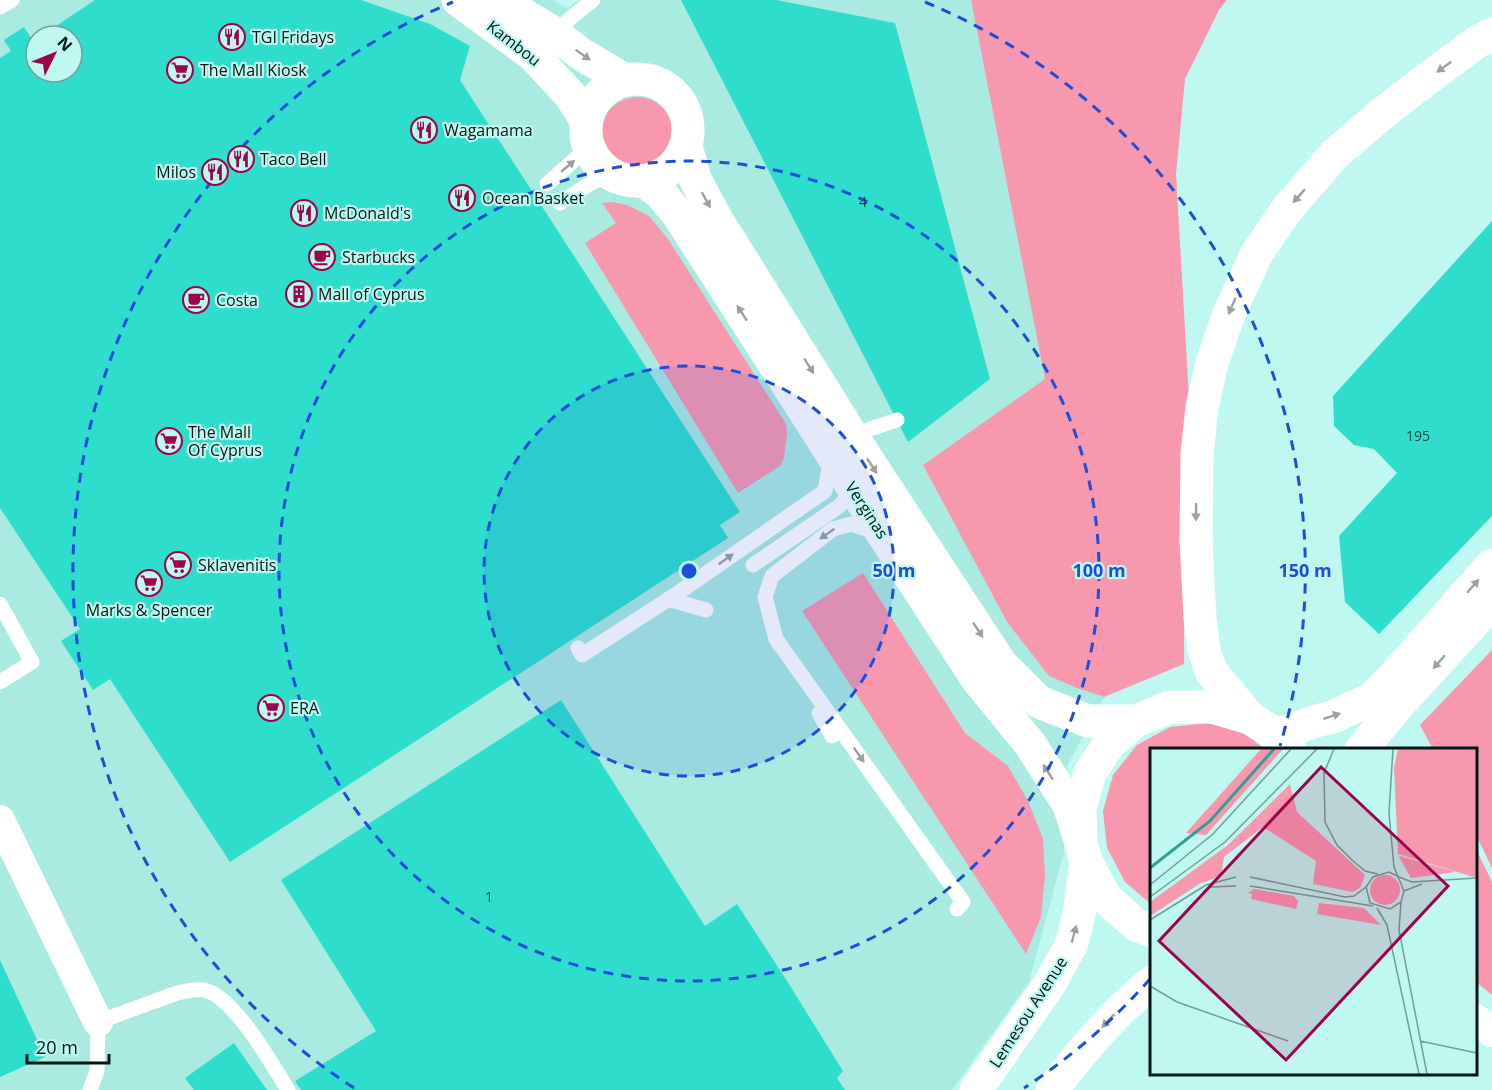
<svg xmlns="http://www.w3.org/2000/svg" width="1492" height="1090" viewBox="0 0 1492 1090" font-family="'Open Sans',sans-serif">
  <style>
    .built { fill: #a9ebe1; fill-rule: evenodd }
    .green { fill: #f798af }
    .building { fill: #2eddcc }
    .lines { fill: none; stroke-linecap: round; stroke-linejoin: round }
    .lane { stroke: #fff; stroke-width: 15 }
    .street { stroke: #fff; stroke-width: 30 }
    .secondary { stroke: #fff; stroke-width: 33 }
    .primary { stroke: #fff; stroke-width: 33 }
    .highway { stroke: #fff; stroke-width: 33 }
    .oneway { fill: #9aa2a1 }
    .ring { fill: none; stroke: #1d4ed8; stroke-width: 3; stroke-dasharray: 10 8 }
    .labels { text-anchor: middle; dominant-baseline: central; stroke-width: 4.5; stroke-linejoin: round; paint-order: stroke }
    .number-label { font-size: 14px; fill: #0d4843 }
    .poi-label { font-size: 16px; fill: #021715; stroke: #bff8f0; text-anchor: start }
    .street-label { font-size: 16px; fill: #021715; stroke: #bff8f0 }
    .inset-river { fill: none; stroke: #2da195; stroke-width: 3 }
    .inset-road { fill: none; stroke: #739e98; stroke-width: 1.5 }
    .view { fill: #9e0248; fill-opacity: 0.15; stroke: #9e0248; stroke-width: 3 }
    .inset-edge { fill: none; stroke: #021715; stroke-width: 3 }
    .centre { fill: #1d4ed8; stroke: #bff8f0; stroke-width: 3 }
    .ring-label { font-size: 18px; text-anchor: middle; font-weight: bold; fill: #1d4ed8; stroke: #bff8f0; stroke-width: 4.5; stroke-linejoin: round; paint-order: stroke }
  </style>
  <rect width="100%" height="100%" fill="#bff8f0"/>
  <!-- built -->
  <path class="built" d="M0,0H553L567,8L579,0H971L1045,379L923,465L1007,622L1077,688L1104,697L1067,766L1064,852L1029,982L952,1090H0ZM36,36H72V72H36Z"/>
  <!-- green -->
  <g class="green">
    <polygon points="971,0 1227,0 1219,10 1185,79 1176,174 1189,398 1184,523 1184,664 1104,697 1077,688 1049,676 1007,622 923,465 1045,379"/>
    <circle cx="637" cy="133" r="36"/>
    <polygon points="612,202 627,205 649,216 668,239 786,424 787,432 784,458 780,466 738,493 585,243 616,223 602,203"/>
    <polygon points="863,573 965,733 1008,766 1028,801 1043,839 1045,876 1041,917 1026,954 802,611"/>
    <polygon points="1492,650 1492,868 1476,835 1476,750 1433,749 1420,725"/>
    <polygon points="1208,723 1245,734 1264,749 1152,750 1151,904 1125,882 1107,848 1103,811 1113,775 1137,745 1170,727"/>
    <polygon points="1476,849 1492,882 1492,995 1476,982"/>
  </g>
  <!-- building -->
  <g class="building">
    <polygon points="95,0 361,0 430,24 470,46 460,80 740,512 720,525 728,538 230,862 110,679 93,690 61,641 80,629 0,508 0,58 11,51 4,40 24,27 33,41 36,39 36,72 72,72 72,36 41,36"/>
    <polygon points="681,0 776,0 895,23 990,379 908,442"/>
    <polygon points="1492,221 1492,516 1379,634 1345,602 1339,536 1397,473 1374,449 1354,445 1334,426 1333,396"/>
    <polygon points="561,700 705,926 737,904 787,981 843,1071 837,1078 845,1090 301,1090 295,1081 376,1031 281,880"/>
    <polygon points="0,960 45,1057 0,1077"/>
    <polygon points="234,1043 267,1090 194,1090 185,1078"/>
  </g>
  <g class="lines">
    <!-- lane -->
    <g class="lane">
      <polyline points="0,7 12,0"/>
      <polyline points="554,33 573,16 593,0"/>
      <polyline points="547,184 588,148"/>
      <polyline points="560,203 591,183 612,175"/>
      <polyline points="854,439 870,429 897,420"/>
      <polyline points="753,565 838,507 847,498 851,485"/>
      <polyline points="668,599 706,610"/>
      <polyline points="0,604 32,662 0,682"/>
      <polyline points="776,639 963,902 957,909"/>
      <polyline points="780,645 776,639 765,597 772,576 833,529 851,524 876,532"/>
      <polyline points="578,648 582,655 678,593 825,491 830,462 828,458"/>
      <polyline points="819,713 832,736"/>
      <path d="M90,1090L97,1071L98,1022C116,1015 133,1009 150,1003C167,997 185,988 203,990C233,994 273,1066 288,1090"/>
    </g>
    <!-- street -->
    <g class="street">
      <polyline points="0,820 98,1022"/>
      <polyline points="1476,1019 1492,1032"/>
    </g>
    <!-- secondary -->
    <g class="secondary">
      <polyline points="458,0 533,55 570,95 586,120"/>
      <polyline points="499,0 554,33 581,54 625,80"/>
      <circle cx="637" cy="130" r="51"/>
      <polyline points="686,146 695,179 717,220 854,439 1001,664 1039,702 1088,721 1136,721"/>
      <polyline points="644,181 661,194 677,213 807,415 882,533 977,679 1030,744 1069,805 1080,840"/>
      <polyline points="1277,735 1316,721 1333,717 1371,699 1388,683 1492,565"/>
      <polyline points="1361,750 1399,704 1492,603"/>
    </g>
    <!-- primary -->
    <g class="primary">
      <polyline points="1152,931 1136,925 1105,897 1086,861 1081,843 1080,808 1090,773 1109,744 1136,721 1170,707 1212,707 1250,718 1277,735 1290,750"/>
      <polyline points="976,1090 1051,982 1072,943 1080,909 1086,861"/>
      <path d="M1052,1090C1082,1051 1113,1013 1152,982"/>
    </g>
    <!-- highway -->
    <polyline class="highway" points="1250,718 1211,671 1204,650 1200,618 1196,540 1197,454 1202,407 1212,363 1229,314 1257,253 1288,208 1334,155 1383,113 1427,79 1477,42 1492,34"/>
  </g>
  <!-- one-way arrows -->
  <defs><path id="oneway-solid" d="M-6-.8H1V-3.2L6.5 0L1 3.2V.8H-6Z" transform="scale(1.5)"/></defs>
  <g class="oneway">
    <use href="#oneway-solid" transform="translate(583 55) rotate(35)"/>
    <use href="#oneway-solid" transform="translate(1444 67) rotate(144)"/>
    <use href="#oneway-solid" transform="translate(568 166) rotate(-40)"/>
    <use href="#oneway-solid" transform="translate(1299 196) rotate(131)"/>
    <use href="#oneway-solid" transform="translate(706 200) rotate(62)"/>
    <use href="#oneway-solid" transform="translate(1232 306) rotate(114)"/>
    <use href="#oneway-solid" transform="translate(742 313) rotate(-123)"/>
    <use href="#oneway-solid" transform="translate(809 366) rotate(58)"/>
    <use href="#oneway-solid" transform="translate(872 466) rotate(57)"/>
    <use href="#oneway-solid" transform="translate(1196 512) rotate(91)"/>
    <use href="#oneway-solid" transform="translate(827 534) rotate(145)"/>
    <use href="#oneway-solid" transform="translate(726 559) rotate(-35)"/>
    <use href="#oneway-solid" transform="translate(1473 586) rotate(-48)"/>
    <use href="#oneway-solid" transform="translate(978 630) rotate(57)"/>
    <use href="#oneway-solid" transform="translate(1439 662) rotate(132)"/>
    <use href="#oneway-solid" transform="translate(1332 716) rotate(-18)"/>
    <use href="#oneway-solid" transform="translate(859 755) rotate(55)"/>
    <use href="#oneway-solid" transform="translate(1048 772) rotate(-123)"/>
    <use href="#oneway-solid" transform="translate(1074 934) rotate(-75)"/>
    <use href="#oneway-solid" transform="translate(1108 1021) rotate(133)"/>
  </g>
  <!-- distance rings -->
  <circle cx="689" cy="571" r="205" fill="#1d4ed8" fill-opacity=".12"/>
  <g class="ring">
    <circle cx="689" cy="571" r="205"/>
    <circle cx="689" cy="571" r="410"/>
    <path d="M1150 979A616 616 0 0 1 1024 1088M354 1088A616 616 0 0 1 453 2M925 2A616 616 0 0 1 1280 746"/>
  </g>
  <!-- icons -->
  <defs>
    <symbol id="restaurant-ring" viewBox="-11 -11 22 22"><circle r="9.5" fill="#bff8f0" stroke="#9e0248" stroke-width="1.5"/><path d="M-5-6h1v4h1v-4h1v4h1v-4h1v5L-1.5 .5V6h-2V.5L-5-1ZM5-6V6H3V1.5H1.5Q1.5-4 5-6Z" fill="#9e0248"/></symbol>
    <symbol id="supermarket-ring" viewBox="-11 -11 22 22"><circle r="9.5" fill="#bff8f0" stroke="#9e0248" stroke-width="1.5"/><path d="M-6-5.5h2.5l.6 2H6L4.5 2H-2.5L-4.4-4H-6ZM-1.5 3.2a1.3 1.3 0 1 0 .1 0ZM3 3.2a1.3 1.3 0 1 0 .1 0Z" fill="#9e0248"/></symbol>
    <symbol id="cafe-ring" viewBox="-11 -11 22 22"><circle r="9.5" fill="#bff8f0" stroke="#9e0248" stroke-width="1.5"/><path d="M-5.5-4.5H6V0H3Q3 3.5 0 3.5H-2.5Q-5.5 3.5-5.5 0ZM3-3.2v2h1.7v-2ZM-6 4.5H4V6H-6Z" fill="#9e0248"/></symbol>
    <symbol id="building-ring" viewBox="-11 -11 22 22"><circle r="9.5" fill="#bff8f0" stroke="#9e0248" stroke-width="1.5"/><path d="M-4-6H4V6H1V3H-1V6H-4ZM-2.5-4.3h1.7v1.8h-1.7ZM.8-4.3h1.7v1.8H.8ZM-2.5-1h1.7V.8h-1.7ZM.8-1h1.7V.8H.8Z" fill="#9e0248"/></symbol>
  </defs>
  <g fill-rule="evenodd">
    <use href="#restaurant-ring" x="217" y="22" width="30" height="30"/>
    <use href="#supermarket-ring" x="165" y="55" width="30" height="30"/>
    <use href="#restaurant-ring" x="409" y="115" width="30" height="30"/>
    <use href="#restaurant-ring" x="226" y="144" width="30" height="30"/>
    <use href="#restaurant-ring" x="200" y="157" width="30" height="30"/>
    <use href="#restaurant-ring" x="447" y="183" width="30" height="30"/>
    <use href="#restaurant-ring" x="289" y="198" width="30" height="30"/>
    <use href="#cafe-ring" x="307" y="242" width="30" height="30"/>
    <use href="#building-ring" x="284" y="279" width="30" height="30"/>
    <use href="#cafe-ring" x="181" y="285" width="30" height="30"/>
    <use href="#supermarket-ring" x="154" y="426" width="30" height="30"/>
    <use href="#supermarket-ring" x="163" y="550" width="30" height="30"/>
    <use href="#supermarket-ring" x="134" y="568" width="30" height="30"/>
    <use href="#supermarket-ring" x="256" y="693" width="30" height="30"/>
  </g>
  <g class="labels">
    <!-- number labels -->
    <g class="number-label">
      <text x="863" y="201">4</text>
      <text x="1418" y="435">195</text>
      <text x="489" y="896">1</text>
    </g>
    <!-- poi labels -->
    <g class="poi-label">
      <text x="252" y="37">TGI Fridays</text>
      <text x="200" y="70">The Mall Kiosk</text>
      <text x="444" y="130">Wagamama</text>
      <text x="260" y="159">Taco Bell</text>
      <text x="196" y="172" text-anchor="end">Milos</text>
      <text x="482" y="198">Ocean Basket</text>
      <text x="324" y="213">McDonald's</text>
      <text x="342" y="257">Starbucks</text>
      <text x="318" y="294">Mall of Cyprus</text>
      <text x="216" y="300">Costa</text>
      <text x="188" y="432">The Mall<tspan x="188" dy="18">Of Cyprus</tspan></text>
      <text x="198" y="565">Sklavenitis</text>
      <text x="149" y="610" text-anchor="middle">Marks &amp; Spencer</text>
      <text x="290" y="708">ERA</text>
    </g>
    <!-- street labels -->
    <g class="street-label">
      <text transform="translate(514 43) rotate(38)">Kambou</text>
      <text transform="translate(867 510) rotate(57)">Verginas</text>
      <text transform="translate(1028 1012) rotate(-57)">Lemesou Avenue</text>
    </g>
  </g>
  <!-- overview -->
  <g transform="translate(1150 748)">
    <rect width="327" height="327" fill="#bff8f0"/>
    <path d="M111,1H133L56,87L36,85ZM248,1H327V130L248,106L244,20ZM140,36L147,64L215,127L210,140L202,144L163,136L166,113L113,79L74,109L71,128L49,136L0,168V154L78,97ZM249,109L250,108L306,124L261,130ZM220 142a15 15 0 1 1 30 0a15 15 0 1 1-30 0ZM104,141L144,148L148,153L146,161L101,151L102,146L98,145ZM169,155L214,160L231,177L167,166Z" fill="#f798af"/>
    <path class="inset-river" d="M0,120L60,73L124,1"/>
    <path class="inset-road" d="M184,1L174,25L175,74L187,97L202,112L215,123L228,126M243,1L239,65L244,119L254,143L251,154L240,161L220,155L216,139L223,129L239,124L249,129M100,129L195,149L204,148L216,139M249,129L262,134L327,130M0,137L63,86L141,1M100,138L223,158M60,139L86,138M254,143L272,136M0,149L75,94L167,1M251,154L249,182L277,326M227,160L237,177L269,326M0,172L56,137L86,129M0,238L27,254L138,293M270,293L327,305"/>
    <path class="view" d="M171,19L298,138L136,312L9,193Z"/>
    <rect width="327" height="327" class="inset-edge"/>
  </g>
  <circle cx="689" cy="571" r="9" class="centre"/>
  <g class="ring-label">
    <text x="894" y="577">50 m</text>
    <text x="1099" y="577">100 m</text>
    <text x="1305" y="577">150 m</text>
  </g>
  <!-- north arrow -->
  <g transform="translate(54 54) rotate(47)"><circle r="28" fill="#bff8f0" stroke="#739e98" stroke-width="1.5"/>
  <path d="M0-4.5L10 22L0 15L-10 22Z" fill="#9e0248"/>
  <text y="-9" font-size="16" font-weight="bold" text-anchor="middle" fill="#021715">N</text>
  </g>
  <!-- scale -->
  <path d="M27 1054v9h82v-9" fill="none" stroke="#021715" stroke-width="3"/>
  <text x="36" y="1054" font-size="18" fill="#021715" stroke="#bff8f0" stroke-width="4.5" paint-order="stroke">20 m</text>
</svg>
